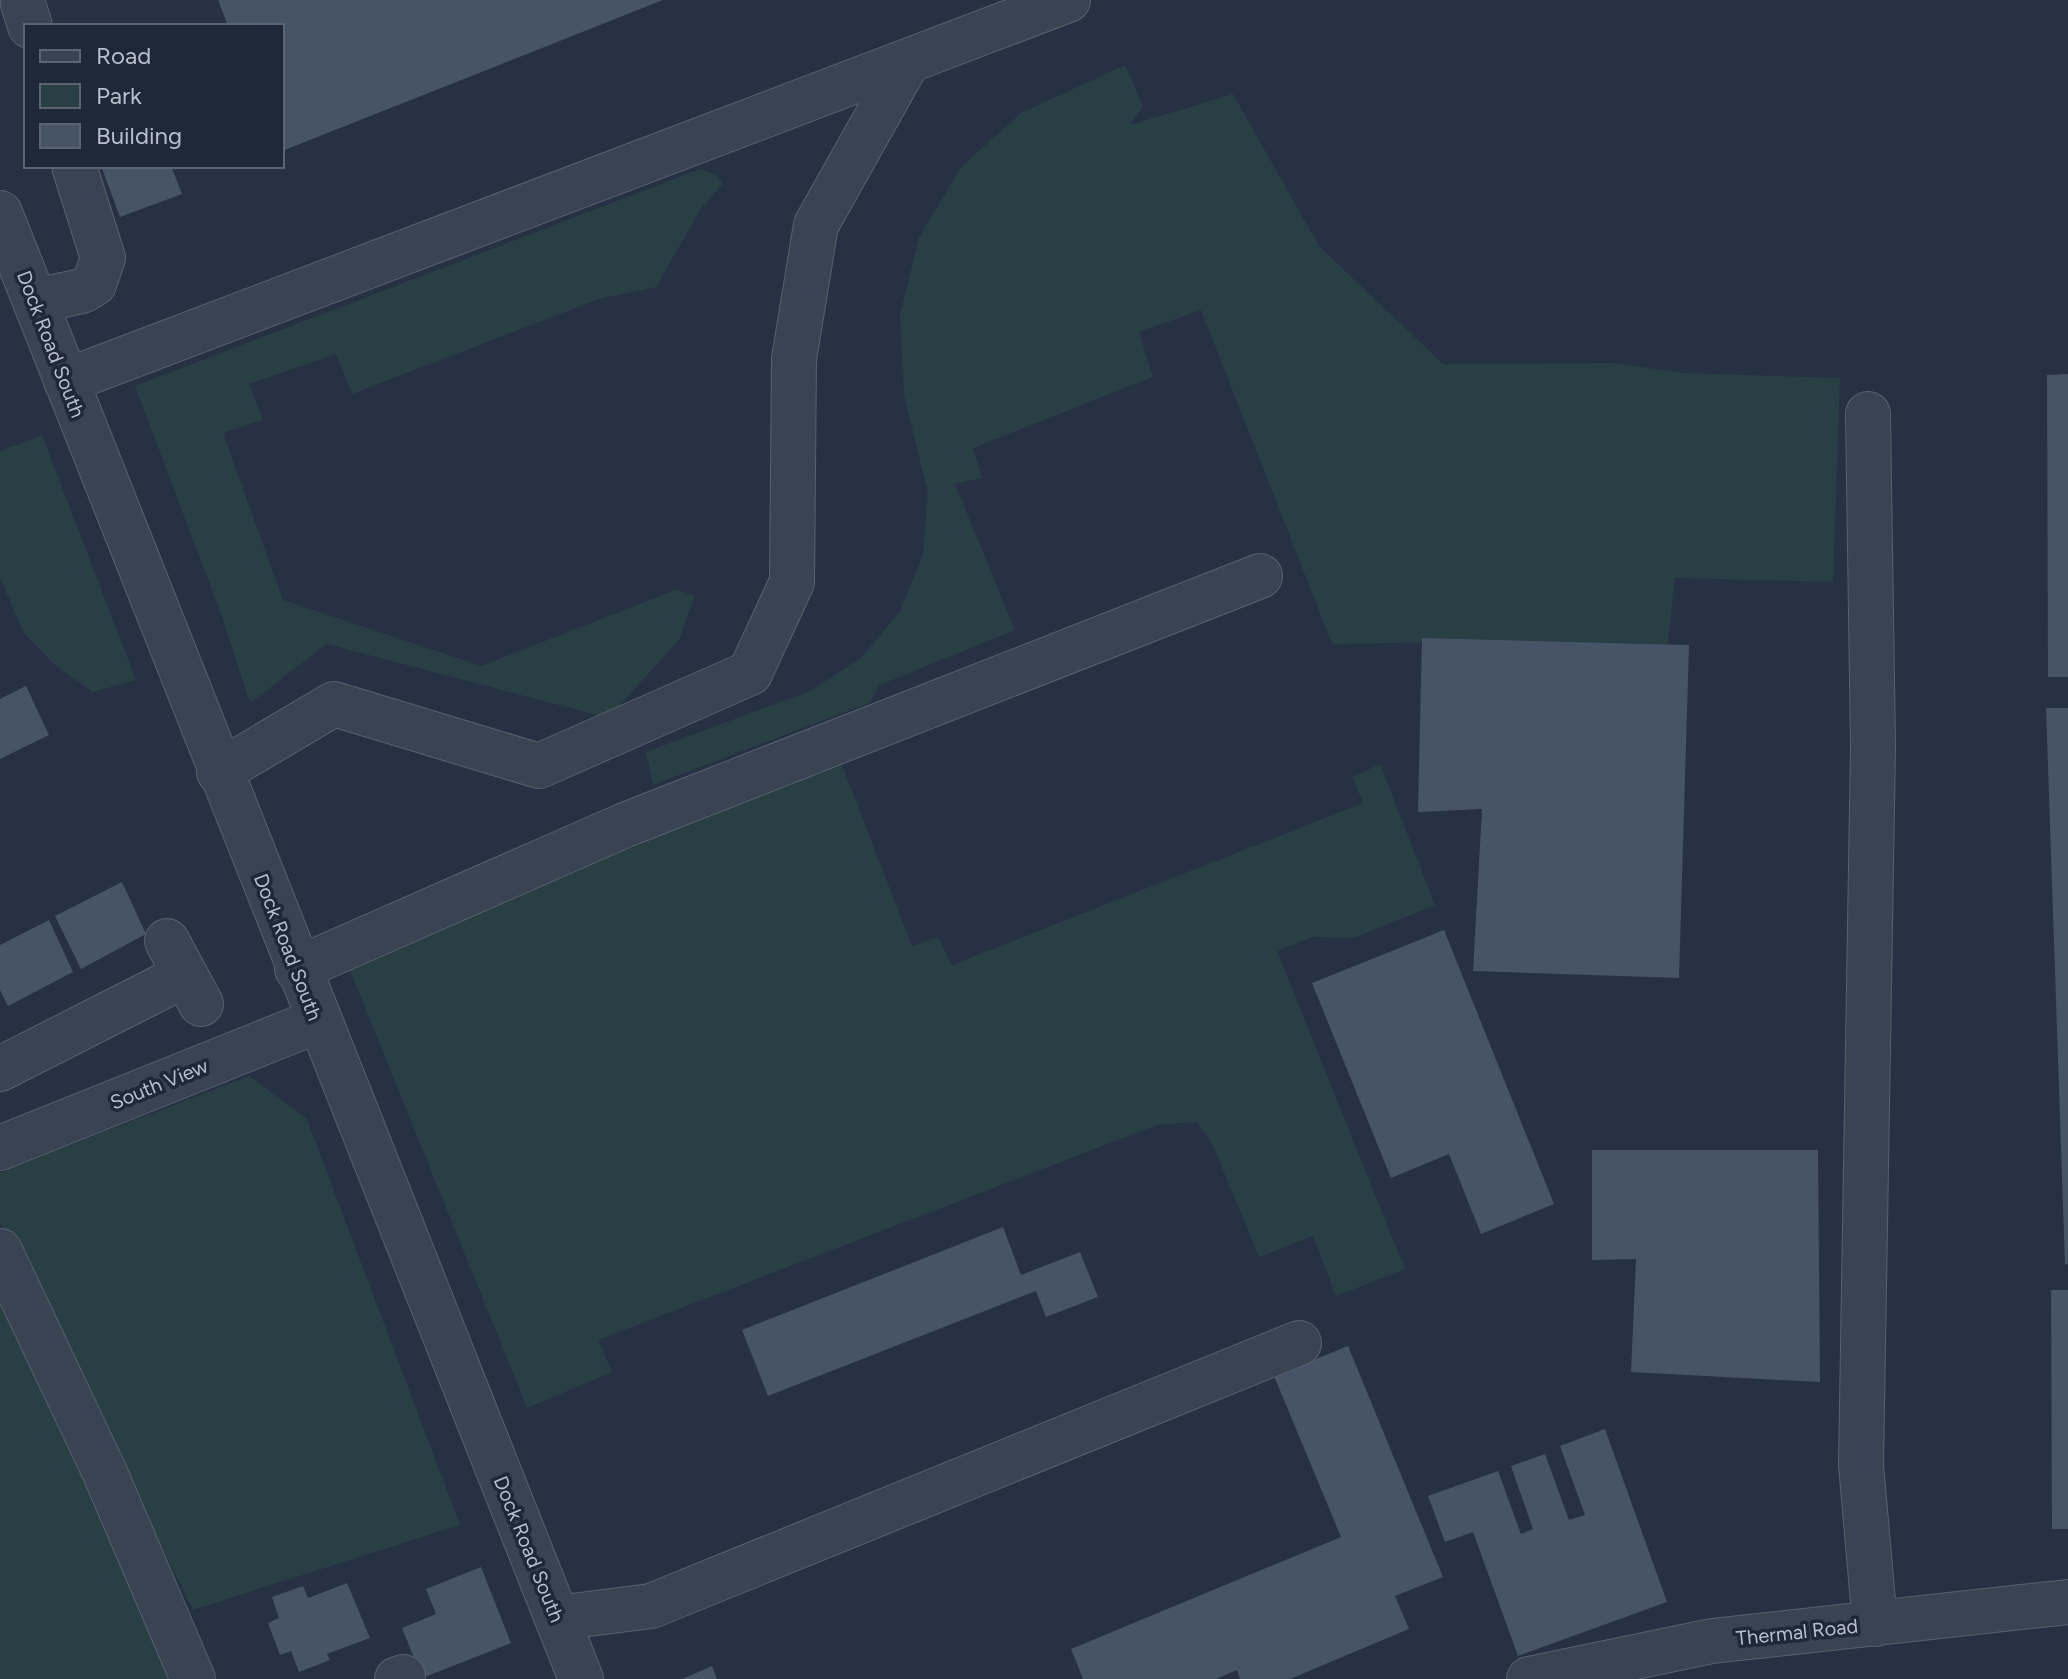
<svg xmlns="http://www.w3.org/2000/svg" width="2068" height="1679" viewBox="0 0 2068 1679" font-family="Figtree,sans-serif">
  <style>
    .green { fill: #283f44 }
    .building { fill: #475367 }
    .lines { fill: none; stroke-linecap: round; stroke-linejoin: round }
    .minor-casing { stroke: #58616f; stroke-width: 46 }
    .minor { stroke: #3a4352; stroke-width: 44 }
    .labels { text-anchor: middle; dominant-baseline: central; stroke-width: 7; stroke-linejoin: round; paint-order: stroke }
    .street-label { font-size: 20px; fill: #b7bfcc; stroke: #1f2838 }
  </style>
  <rect width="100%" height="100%" fill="#263143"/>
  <!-- green -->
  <g class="green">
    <polygon points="1125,65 1143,106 1130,125 1233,94 1319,246 1443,364 1614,363 1685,373 1840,378 1833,582 1675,578 1668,644 1523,641 1332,644 1201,310 1139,332 1153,377 973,448 982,478 955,484 1015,630 880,685 869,703 653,785 646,752 810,691 861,658 900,611 923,554 928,493 904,395 900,315 919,237 961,167 1021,113"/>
    <polygon points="700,169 715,174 723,184 702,207 656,287 599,299 352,394 336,354 249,384 263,420 223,433 283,600 481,666 675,590 695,595 679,640 608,718 327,644 250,703 222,617 135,386"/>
    <polygon points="42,435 136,680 93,692 57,667 24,633 0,578 0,451"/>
    <polygon points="841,762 912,946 938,937 952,965 1363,803 1352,777 1380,764 1435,905 1354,938 1313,937 1277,951 1405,1269 1336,1296 1313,1236 1259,1257 1213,1146 1197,1122 1157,1125 598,1340 612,1372 527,1408 345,958"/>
    <polygon points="249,1076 307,1119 460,1525 193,1610 0,1223 0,1172"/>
    <polygon points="0,1300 129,1573 168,1679 0,1679"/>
  </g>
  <!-- building -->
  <g class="building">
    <polygon points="218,0 663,0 282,151 282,26 228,26"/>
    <polygon points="101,166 171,166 182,194 120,217"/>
    <polygon points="2068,374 2068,677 2048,677 2047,375"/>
    <polygon points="1422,638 1689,645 1679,978 1473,971 1482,809 1418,812"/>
    <polygon points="26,686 49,735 0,759 0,699"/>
    <polygon points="2046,708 2068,708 2068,1264 2065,1265"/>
    <polygon points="122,882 146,934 81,969 55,916"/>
    <polygon points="49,920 73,972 8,1006 0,990 0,945"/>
    <polygon points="1444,930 1554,1204 1481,1234 1449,1154 1391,1178 1312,983"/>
    <polygon points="1592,1150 1818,1150 1820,1382 1631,1372 1636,1259 1592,1260"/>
    <polygon points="1003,1227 1021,1275 1080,1252 1098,1297 1046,1317 1036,1291 768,1396 742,1330"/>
    <polygon points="2051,1290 2068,1290 2068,1529 2052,1529"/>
    <polygon points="1348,1346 1443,1577 1395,1596 1409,1629 1290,1679 1240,1679 1237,1670 1216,1679 1083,1679 1071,1649 1341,1537 1274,1376"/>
    <polygon points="1605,1429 1667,1602 1518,1656 1473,1532 1445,1542 1428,1496 1498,1471 1521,1534 1533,1529 1511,1466 1545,1454 1569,1520 1585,1515 1560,1446"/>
    <polygon points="481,1567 511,1643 422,1678 402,1628 436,1614 426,1589"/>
    <polygon points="347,1583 370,1638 327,1654 330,1660 299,1672 291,1651 280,1655 268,1623 279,1618 272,1597 303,1586 308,1598"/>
    <polygon points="712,1666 717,1679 682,1679"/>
  </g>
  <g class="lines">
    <defs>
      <g id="minor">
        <polyline points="23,4 30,26"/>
        <polyline points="0,213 581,1679"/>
        <polyline points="35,301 82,291 94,284 103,258 74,166"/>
        <polyline points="66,381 1068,0"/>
        <polyline points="1868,414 1873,746 1861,1465 1875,1624"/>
        <polyline points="219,772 334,704 539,766 750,673 792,582 794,359 816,225 908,61"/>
        <polyline points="167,941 201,1004"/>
        <polyline points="297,969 625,825 1260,576"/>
        <polyline points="0,1069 185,975"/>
        <polyline points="0,1148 317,1021"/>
        <polyline points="0,1251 105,1473 193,1679"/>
        <polyline points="557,1618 651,1606 1299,1343"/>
        <polyline points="397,1679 403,1677"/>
        <polyline points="1529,1679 1712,1641 2068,1602"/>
      </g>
    </defs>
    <!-- minor casing -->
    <use href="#minor" class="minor-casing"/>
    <!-- minor -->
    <use href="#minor" class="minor"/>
  </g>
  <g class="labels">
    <!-- street labels -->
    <g class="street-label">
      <text transform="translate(51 344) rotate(69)">Dock Road South</text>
      <text transform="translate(288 947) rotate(69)">Dock Road South</text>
      <text transform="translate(159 1084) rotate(-22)">South View</text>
      <text transform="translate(529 1549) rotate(68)">Dock Road South</text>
      <text transform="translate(1797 1632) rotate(-6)">Thermal Road</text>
    </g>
  </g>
  <!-- legend -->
  <rect x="24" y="24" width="260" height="144" fill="#1f2838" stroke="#5c6473" stroke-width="2"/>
  <rect x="40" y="50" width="40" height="12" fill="#3a4352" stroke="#5c6473" stroke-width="2"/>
  <text x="96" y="64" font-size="24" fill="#b7bfcc">Road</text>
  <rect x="40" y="84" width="40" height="24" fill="#283f44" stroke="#5c6473" stroke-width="2"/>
  <text x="96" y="104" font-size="24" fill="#b7bfcc">Park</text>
  <rect x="40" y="124" width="40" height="24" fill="#475367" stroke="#5c6473" stroke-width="2"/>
  <text x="96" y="144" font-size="24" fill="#b7bfcc">Building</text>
</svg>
